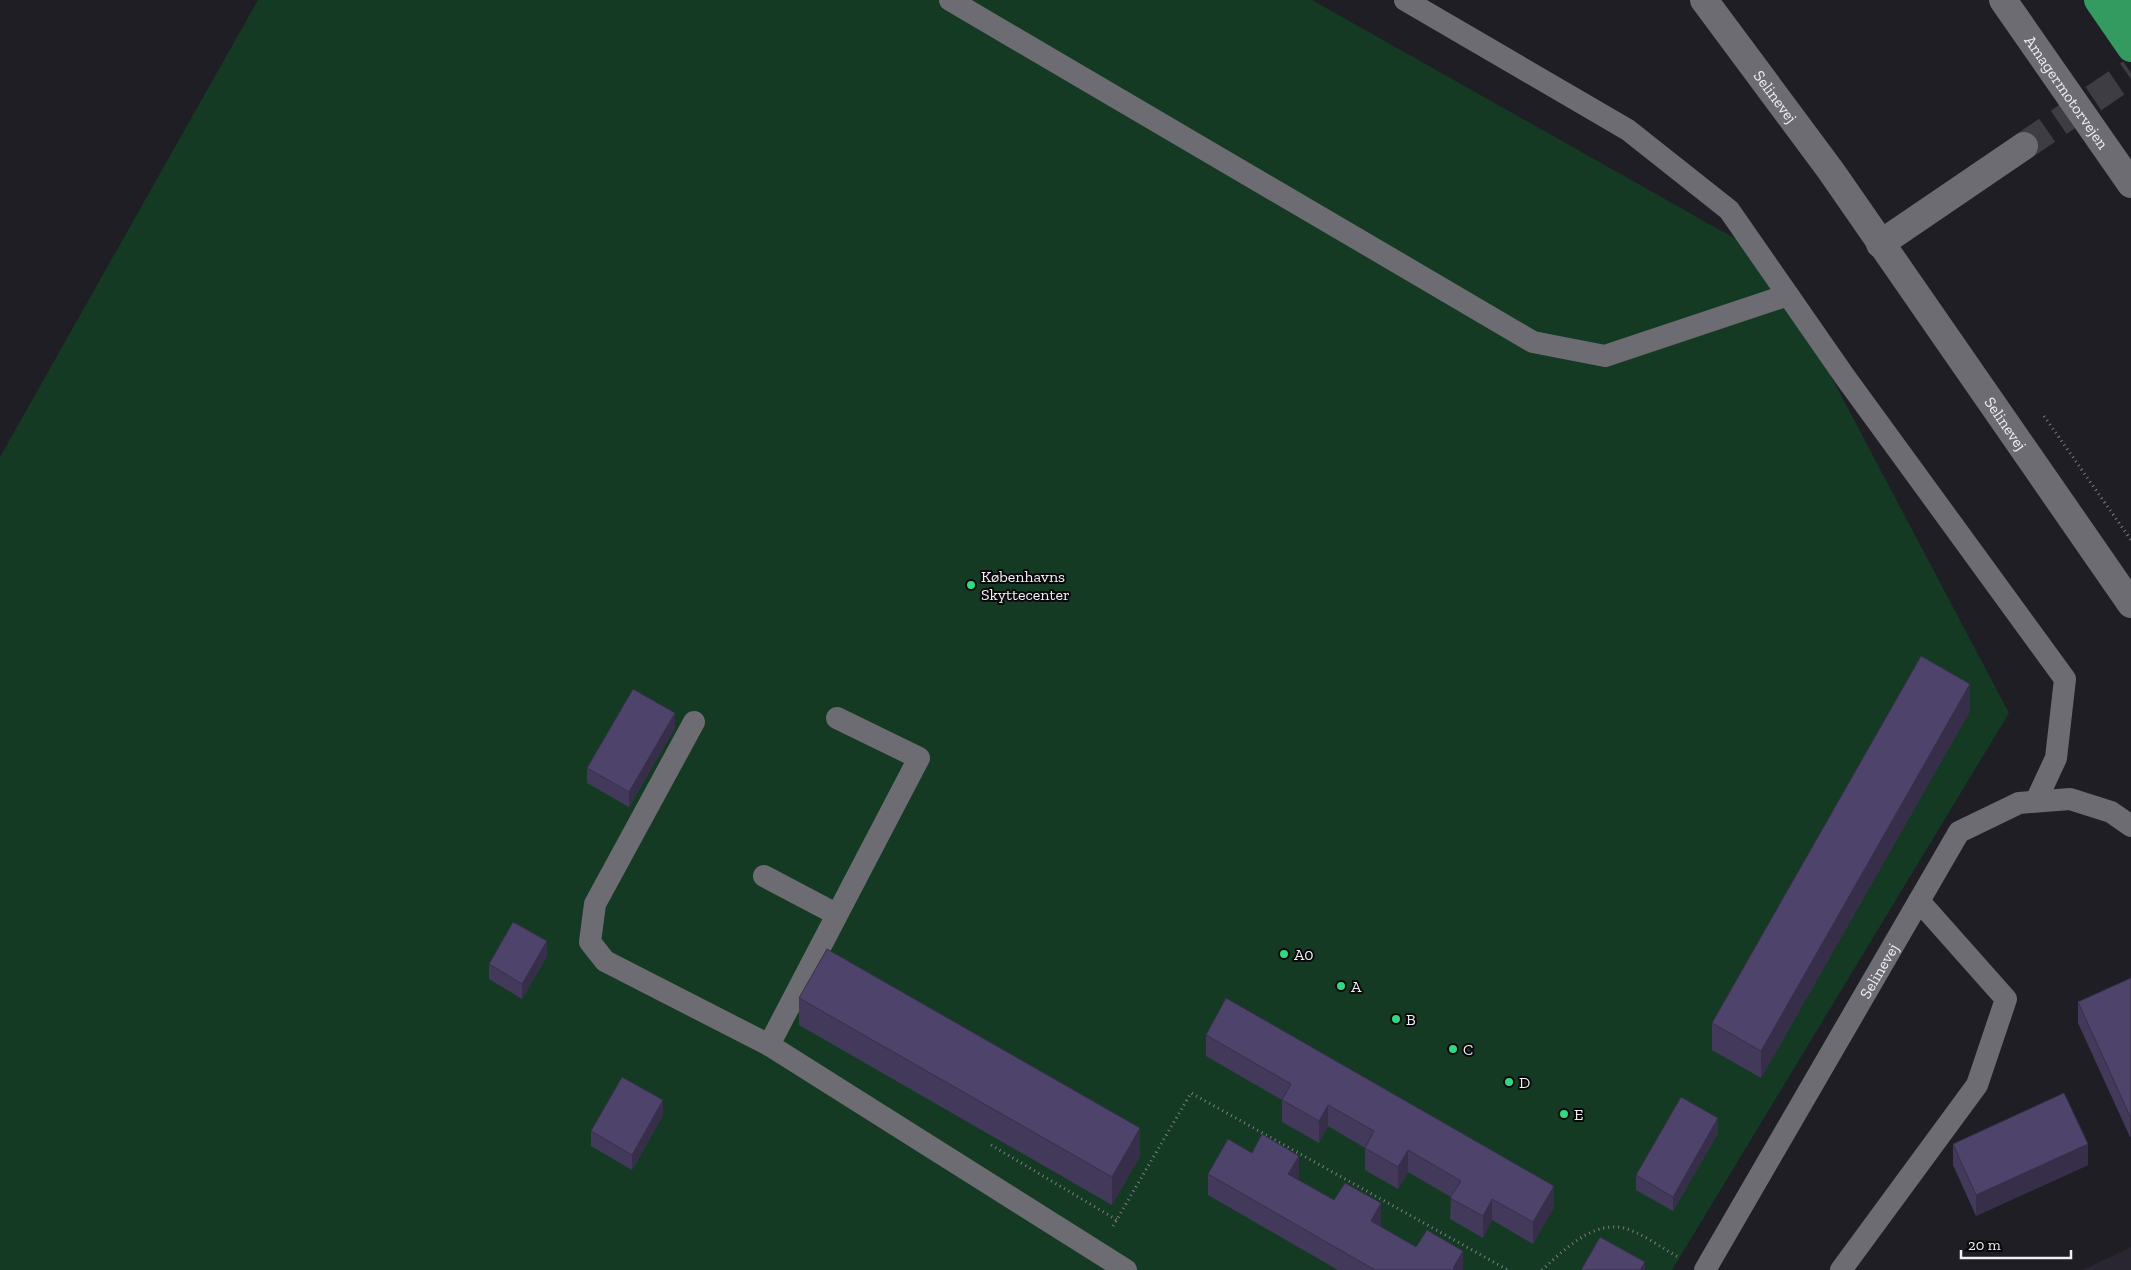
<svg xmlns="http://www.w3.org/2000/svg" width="2131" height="1270" viewBox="0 0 2131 1270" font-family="'Zilla Slab',serif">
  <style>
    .built { fill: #292632 }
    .pitch { fill: #143a23 }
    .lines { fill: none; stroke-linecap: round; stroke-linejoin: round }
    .minor-tunnel { stroke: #3e3d43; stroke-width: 28; stroke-dasharray: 28 14; stroke-linecap: butt }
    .path { stroke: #7f7e83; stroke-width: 3; stroke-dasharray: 1 4; stroke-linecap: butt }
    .service { stroke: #6d6c73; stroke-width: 22 }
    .minor { stroke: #6d6c73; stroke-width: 28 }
    .tertiary { stroke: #6d6c73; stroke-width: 28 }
    .motorway { stroke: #339a60; stroke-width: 28 }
    .wall { fill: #433a5b }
    .shaded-wall { fill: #372f4a }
    .building { fill: #4e436a; stroke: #372f4a }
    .poi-dot { fill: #32d882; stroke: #09080b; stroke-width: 2 }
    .labels { text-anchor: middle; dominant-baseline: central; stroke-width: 4; stroke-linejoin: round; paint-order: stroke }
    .street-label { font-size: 16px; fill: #f0eff3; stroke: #09080b }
    .poi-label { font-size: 16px; fill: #f0eff3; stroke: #09080b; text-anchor: start }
  </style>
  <rect width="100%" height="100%" fill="#1f1e24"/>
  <!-- built -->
  <polygon class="built" points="2131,1247 2131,1270 2083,1270"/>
  <!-- pitch -->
  <polygon class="pitch" points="258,0 1312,0 1757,251 1788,295 2009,713 1672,1270 0,1270 0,457"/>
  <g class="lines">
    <!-- minor-tunnel -->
    <polyline class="minor-tunnel" points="2024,146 2131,73"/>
    <!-- path -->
    <g class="path">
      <polyline points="2044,416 2131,540"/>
      <polyline points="991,1145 1117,1220"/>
      <polyline points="1113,1226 1191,1093 1508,1270"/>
      <path d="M1542,1270C1564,1250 1592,1221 1624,1228C1638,1231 1664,1249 1678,1257"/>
    </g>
    <!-- service -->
    <g class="service">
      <polyline points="950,0 1533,342 1605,356 1788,295"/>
      <polyline points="1405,0 1628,130 1729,210 1845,377 2065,679 2056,758 2036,801"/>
      <polyline points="694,722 595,904 590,942 605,961 769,1045 1126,1270"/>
      <polyline points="764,876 836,914"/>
      <polyline points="769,1045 919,758 837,718"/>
      <path id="s1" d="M1705,1270L1959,832L2019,803L2070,799L2111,812L2131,826"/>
      <polyline points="1841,1270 1977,1085 2006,999 1919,901"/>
    </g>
    <!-- minor -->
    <g class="minor">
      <path id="s2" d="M1704,0L1831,171L2131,604"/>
      <polyline points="1880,244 2024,146"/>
    </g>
    <!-- tertiary -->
    <path class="tertiary" id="s3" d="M2003,0L2131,184"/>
    <!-- motorway -->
    <g class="motorway">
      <polyline points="2098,0 2131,48"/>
      <polyline points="2125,0 2131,10"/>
    </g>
  </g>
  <!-- wall -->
  <g class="wall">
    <polygon points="1970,711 1761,1078 1712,1050 1712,1023"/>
    <polygon points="675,728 629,807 587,783 587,768"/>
    <polygon points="547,956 522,999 489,979 489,964"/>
    <polygon points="2131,978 2130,1137 2078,1023 2078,1002"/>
    <polygon points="799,998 1140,1156 1112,1205 799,1025"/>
    <polygon points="1206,1035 1554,1207 1533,1244 1492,1220 1483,1238 1450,1219 1451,1197 1408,1172 1398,1189 1365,1170 1365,1148 1328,1126 1319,1143 1282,1122 1282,1100 1206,1056"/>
    <polygon points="663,1115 632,1170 591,1146 591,1131"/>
    <polygon points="1718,1133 1673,1211 1636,1190 1636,1175"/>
    <polygon points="1953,1144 2088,1165 1976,1216 1953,1165"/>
    <polygon points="1252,1153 1299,1177 1297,1179 1334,1200 1381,1225 1380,1227 1416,1247 1463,1270 1338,1270 1208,1195 1208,1174"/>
  </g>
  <!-- shaded-wall -->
  <g class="shaded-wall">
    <polygon points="1970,684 1970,711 1761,1078 1761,1051"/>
    <polygon points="675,713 675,728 629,807 629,792"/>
    <polygon points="547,941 547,956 522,999 522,984"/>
    <polygon points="663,1100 663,1115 632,1170 632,1155"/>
    <polygon points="1328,1105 1328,1126 1319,1143 1319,1121"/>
    <polygon points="2131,1115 2131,1137 2130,1137 2130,1116"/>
    <polygon points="1718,1118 1718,1133 1673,1211 1673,1197"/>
    <polygon points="1140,1128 1140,1156 1112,1205 1112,1177"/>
    <polygon points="2088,1144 2088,1165 1976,1216 1976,1195"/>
    <polygon points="1408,1150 1408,1172 1398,1189 1398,1167"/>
    <polygon points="1299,1156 1299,1177 1288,1195 1288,1174"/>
    <polygon points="1554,1186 1554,1207 1533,1244 1533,1222"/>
    <polygon points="1492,1199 1492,1220 1483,1238 1483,1216"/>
    <polygon points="1381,1203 1381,1225 1371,1243 1371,1221"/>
    <polygon points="1463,1251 1463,1270 1453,1270 1453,1268"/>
    <polygon points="1645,1262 1645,1270 1640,1270"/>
  </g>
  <!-- building -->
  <g class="building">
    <polygon points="1921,656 1970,684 1761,1051 1712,1023"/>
    <polygon points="633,689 675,713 629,792 587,768"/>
    <polygon points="513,922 547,941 522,984 489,964"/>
    <polygon points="827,949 1140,1128 1112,1177 799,998"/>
    <polygon points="2131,978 2131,1115 2130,1116 2078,1002"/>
    <polygon points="1226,998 1554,1186 1533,1222 1492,1199 1483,1216 1450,1198 1461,1181 1408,1150 1398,1167 1365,1148 1374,1131 1328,1105 1319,1121 1282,1100 1291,1084 1206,1035"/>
    <polygon points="622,1077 663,1100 632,1155 591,1131"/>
    <polygon points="2064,1093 2088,1144 1976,1195 1953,1144"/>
    <polygon points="1681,1097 1718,1118 1673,1197 1636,1175"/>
    <polygon points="1262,1134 1299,1156 1288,1174 1334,1200 1345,1183 1381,1203 1371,1221 1416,1247 1427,1230 1463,1251 1453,1268 1456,1270 1375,1270 1208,1174 1228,1139 1252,1153"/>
    <polygon points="1600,1237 1645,1262 1640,1270 1581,1270"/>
  </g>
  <!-- markers -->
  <g class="poi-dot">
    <circle cx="971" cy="585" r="5"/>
    <circle cx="1284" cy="954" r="5"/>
    <circle cx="1341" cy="986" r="5"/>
    <circle cx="1396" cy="1019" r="5"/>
    <circle cx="1453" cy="1049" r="5"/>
    <circle cx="1509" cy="1082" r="5"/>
    <circle cx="1564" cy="1114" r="5"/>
  </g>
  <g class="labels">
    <!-- street labels -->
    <g class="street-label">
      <text stroke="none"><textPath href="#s3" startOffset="112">Amagermotorvejen</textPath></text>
      <text stroke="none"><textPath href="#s2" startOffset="120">Selinevej</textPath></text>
      <text stroke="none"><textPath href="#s2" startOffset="520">Selinevej</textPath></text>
      <text stroke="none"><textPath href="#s1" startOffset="346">Selinevej</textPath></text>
    </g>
    <!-- poi labels -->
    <g class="poi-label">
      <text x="981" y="576">Københavns<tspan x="981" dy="18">Skyttecenter</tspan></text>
      <text x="1294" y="954">A0</text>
      <text x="1351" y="986">A</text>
      <text x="1406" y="1019">B</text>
      <text x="1463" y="1049">C</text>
      <text x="1519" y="1082">D</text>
      <text x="1574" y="1114">E</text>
    </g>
  </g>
  <!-- scale -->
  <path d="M1961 1250v8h110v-8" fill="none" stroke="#f0eff3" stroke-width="2.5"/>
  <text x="1968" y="1250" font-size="15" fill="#f0eff3" stroke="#09080b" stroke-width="4" paint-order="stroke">20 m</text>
</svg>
